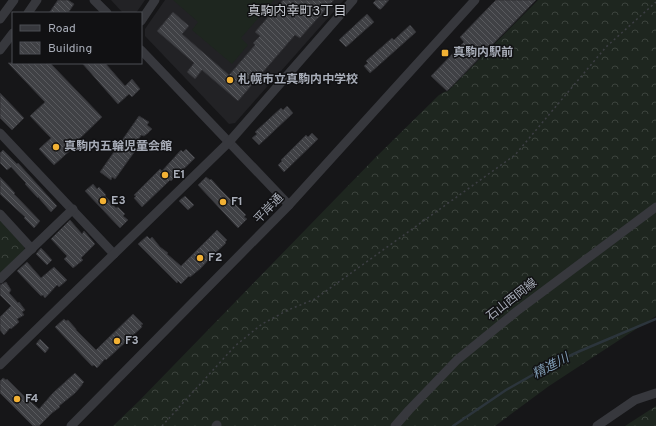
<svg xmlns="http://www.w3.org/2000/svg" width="656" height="426" viewBox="0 0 656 426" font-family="Overpass,'Noto Sans JP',sans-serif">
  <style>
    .built { fill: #222225 }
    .grass { fill: #1e261f }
    .forest { fill: url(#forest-crowns) }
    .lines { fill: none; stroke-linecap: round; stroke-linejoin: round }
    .stream { stroke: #2c353c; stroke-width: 2.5 }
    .building { fill: url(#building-back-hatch); stroke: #303034 }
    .path { stroke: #3d3f44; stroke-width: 1.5; stroke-dasharray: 2 3; stroke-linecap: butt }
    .minor { stroke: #37383d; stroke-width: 9 }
    .poi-dot { fill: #f2b134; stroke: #111113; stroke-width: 1.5 }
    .labels { text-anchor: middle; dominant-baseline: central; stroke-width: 3; stroke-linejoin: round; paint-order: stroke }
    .poi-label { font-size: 12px; font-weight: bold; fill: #a8adb8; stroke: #111113; text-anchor: start }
    .street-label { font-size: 12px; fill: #a8adb8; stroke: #111113 }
    .neighbourhood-label { font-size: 13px; fill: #c9ccd4; stroke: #111113 }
    .water-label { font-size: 13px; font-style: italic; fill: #7f9bb3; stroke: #111113 }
  </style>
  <defs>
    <pattern id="forest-crowns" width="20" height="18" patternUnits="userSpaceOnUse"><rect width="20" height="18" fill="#1e261f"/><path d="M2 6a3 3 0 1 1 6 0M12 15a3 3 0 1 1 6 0" fill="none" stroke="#3c433d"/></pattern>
    <pattern id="building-back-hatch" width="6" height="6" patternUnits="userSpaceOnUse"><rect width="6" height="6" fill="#404145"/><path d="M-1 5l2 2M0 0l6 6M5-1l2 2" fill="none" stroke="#595a5e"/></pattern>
  </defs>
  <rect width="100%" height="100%" fill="#161618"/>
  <!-- built -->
  <g class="built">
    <polygon points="111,0 145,0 136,13 123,13"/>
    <polygon points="165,0 344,0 235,123 229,124 145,36 145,29"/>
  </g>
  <!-- grass -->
  <polygon class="grass" points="173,0 274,0 241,38 248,45 232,64 192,30 198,22"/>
  <!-- forest -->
  <g class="forest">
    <polygon points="538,0 656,0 656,316 549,386 495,426 113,426 139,401 375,158 439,95 444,92 448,91"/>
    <polygon points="0,220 24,246 25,251 0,274"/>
    <polygon points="656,406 656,426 625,426"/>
  </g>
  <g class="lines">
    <!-- stream -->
    <polyline class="stream" points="453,426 506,390 550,365 580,351 656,319"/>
  </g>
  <!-- building -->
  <g class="building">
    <polygon points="58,0 68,0 74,4 68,13 49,13"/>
    <polygon points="283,0 334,0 300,38 295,35 238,101 202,70 195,79 187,72 194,63 157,31 173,12 189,26 182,34 229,75 255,45 253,43 260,36 255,32"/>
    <polygon points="376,0 389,0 381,9 379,9 373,3"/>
    <polygon points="496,0 536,0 447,91 431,76 464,42 460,37"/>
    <polygon points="367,14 374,22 346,47 339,40"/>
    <polygon points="410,25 416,32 370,73 364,66 368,63 366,61 392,38 394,40"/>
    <polygon points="8,63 50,63 102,117 74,144 75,146 54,165 39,149 51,138 30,116 45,102"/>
    <polygon points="82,63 105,63 125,86 132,79 140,89 132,97 129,94 118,104"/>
    <polygon points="0,93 24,118 12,130 0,118"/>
    <polygon points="287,106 293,113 259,145 252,138 257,134 255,132 281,108 283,110"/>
    <polygon points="139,116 149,122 147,125 152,129 148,133 144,136 141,135 133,150 135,151 115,179 112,177 111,180 100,172"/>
    <polygon points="312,133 318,139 284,172 278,165 282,161 281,160 306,135 308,137"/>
    <polygon points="186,149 195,158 171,181 170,180 142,207 134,198 136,196 134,195 160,169 162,171 181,150 183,152"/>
    <polygon points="3,150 17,164 18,163 28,174 57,206 51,212 38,197 38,198 25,184 26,183 11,167 7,170 0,163 0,153"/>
    <polygon points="0,177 15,193 14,194 40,221 34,228 24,218 25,217 0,194"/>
    <polygon points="206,177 210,180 211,179 220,189 246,215 244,217 247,219 238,228 198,185"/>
    <polygon points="93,184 97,189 99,187 106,195 105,196 116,208 118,207 125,214 123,216 128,220 120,228 85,191"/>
    <polygon points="185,196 194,205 188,210 179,201"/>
    <polygon points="70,220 82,234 84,231 95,244 81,258 83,260 73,268 64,259 67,256 51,239"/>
    <polygon points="217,230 227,240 225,242 226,243 211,257 201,268 190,277 189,276 181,284 178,281 177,283 138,244 147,236 150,239 152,237 160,247 168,253 167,254 181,266"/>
    <polygon points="41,248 52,260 47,265 36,254"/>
    <polygon points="27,262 41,278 54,267 67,280 59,287 57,285 45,298 43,295 41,296 17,271"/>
    <polygon points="6,282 11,290 9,293 18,303 19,302 25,310 22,312 24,315 17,319 19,322 11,329 10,328 4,335 0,330 0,317 11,306 0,295 0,285"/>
    <polygon points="133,314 143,324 141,325 142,327 106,360 105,359 97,368 94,365 92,366 55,327 64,319 66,321 68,320 76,329 76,330 96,350"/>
    <polygon points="40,339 49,348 45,353 36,344"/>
    <polygon points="75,373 84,382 82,384 82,385 75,393 59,406 60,407 52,413 39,426 33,426 0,393 0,381 3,378 6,380 7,379 24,396 39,409 53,393"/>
  </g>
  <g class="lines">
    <!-- path -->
    <polyline class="path" points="162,426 235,346 262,324 288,310 315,299 515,155 606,47 656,2"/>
    <!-- minor -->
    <g class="minor">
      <polyline points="94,0 107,13"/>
      <polyline points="28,13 37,0"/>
      <polyline points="0,19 14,0"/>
      <polyline points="141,21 155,0"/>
      <polyline points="0,50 13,33"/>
      <polyline points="141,50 289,205"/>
      <polyline points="0,133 114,254"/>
      <polyline points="0,214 32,249"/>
      <polyline points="0,279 73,209"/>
      <polyline points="0,365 229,142 353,0"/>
      <polyline points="71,426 289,205 475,0"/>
      <polyline points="216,426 217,425"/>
      <polyline points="395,426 409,410 457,360 517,311 656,207"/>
      <polyline points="597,426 635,400 656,393"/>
    </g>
  </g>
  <!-- markers -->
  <g class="poi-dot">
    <rect x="441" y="49" width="8" height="8" rx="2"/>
    <circle cx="230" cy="80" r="4"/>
    <circle cx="56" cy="147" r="4"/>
    <circle cx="165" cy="175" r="4"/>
    <circle cx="103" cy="201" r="4"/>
    <circle cx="223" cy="202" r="4"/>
    <circle cx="200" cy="258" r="4"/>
    <circle cx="117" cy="341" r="4"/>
    <circle cx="17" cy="399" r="4"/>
  </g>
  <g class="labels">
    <!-- poi labels -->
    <g class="poi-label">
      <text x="453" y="53">真駒内駅前</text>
      <text x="238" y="80">札幌市立真駒内中学校</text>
      <text x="64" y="147">真駒内五輪児童会館</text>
      <text x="173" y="175">E1</text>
      <text x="111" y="201">E3</text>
      <text x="231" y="202">F1</text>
      <text x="208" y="258">F2</text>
      <text x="125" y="341">F3</text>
      <text x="25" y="399">F4</text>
    </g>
    <!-- street labels -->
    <g class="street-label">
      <text transform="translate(269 209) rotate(-46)">平岸通</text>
      <text transform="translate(512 300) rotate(-38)">石山西岡線</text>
    </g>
    <!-- neighbourhood labels -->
    <g class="neighbourhood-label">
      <text x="297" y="12">真駒内幸町3丁目</text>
    </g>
    <!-- water labels -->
    <g class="water-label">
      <text transform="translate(551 367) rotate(-28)">精進川</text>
    </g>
  </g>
  <!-- legend -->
  <rect x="12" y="12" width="130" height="52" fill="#111113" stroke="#4d4f55"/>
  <rect x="20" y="25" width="20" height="6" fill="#37383d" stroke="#4d4f55"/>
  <text x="48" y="32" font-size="12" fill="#a8adb8">Road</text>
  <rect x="20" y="42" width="20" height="12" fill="url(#building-back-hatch)" stroke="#4d4f55"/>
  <text x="48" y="52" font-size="12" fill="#a8adb8">Building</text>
</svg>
